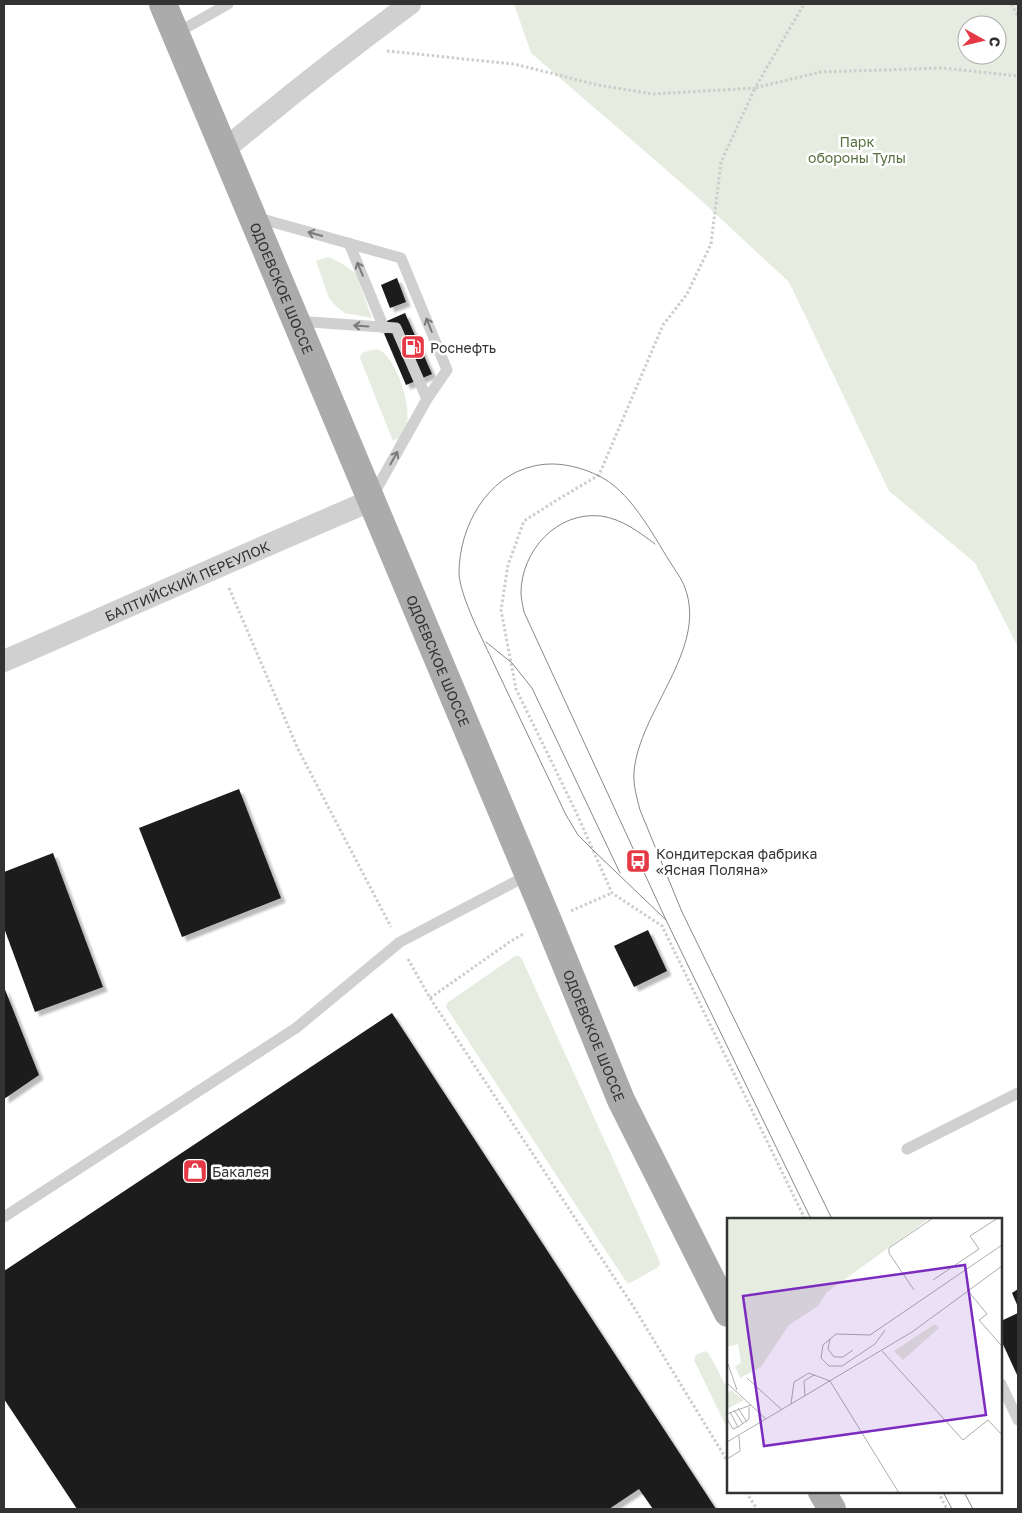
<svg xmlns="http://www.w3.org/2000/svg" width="1022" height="1513" viewBox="0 0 1022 1513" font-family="'Golos Text',sans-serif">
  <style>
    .green { fill: #e6ecdf; fill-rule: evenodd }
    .building { fill: #1a1a1a; filter: url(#shadow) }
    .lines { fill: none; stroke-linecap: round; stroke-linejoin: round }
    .path { stroke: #cdcdcd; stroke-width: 3; stroke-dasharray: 2.5 2.5; stroke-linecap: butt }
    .lane { stroke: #d0d0d0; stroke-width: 11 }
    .street { stroke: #d0d0d0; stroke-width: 22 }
    .primary { stroke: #ababab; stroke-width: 28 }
    .tram { stroke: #888; stroke-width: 1 }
    .oneway { stroke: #7a7a7a }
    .labels { text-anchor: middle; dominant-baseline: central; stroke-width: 5; stroke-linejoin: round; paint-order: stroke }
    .park-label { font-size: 14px; fill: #56703f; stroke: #fff }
    .street-label { font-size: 14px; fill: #333; stroke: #fff }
    .poi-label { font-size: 14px; fill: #333; stroke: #fff; text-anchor: start }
    .inset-road { fill: none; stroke: #adadad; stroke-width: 1 }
    .view { fill: #7b2cbf; fill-opacity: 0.15; stroke: #7b2cbf; stroke-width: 2.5 }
    .inset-edge { fill: none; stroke: #333; stroke-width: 2.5 }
  </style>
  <defs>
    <filter id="shadow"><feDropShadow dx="4.5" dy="4.5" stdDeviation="1" flood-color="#0004"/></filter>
  </defs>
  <rect width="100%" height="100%" fill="#fff"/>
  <!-- green -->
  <g class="green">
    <path d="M514,4H1018V647L975,563L889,491L789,282L693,193L531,53ZM967,25H997V55H967Z"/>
    <polygon points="328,257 343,264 356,274 372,318 345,313 336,306 329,298 316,261"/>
    <path d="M371,350C374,350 376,349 379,350C397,357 417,418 403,435C401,437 396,439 393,441L360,358L362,353Z"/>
    <polygon points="515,956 519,956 522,959 659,1260 660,1265 657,1268 630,1283 628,1283 625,1280 446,1007 447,1003"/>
    <polygon points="705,1351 709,1354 728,1390 728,1430 694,1360 696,1355"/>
  </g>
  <!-- building -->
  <g class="building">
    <polygon points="397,278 406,302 390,308 381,285"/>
    <polygon points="405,313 432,374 406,385 380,324"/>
    <polygon points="239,789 281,898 182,937 139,828"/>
    <polygon points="53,853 103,987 35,1012 4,928 4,872"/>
    <polygon points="648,930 667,971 634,987 614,946"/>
    <polygon points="4,987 39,1075 4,1099"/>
    <polygon points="392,1013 716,1509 653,1509 639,1489 609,1509 77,1509 4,1399 4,1271"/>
    <polygon points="1018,1289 1018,1307 1012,1293"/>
    <polygon points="1018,1313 1018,1377 1001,1340 1001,1321"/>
  </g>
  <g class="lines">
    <!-- path -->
    <g class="path">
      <polyline points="1011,4 1018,16"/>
      <polyline points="387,51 514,64 598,85 653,94 755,88 804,4"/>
      <polyline points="229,588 298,749 391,927"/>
      <polyline points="571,911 612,893"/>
      <polyline points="408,959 430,998 633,1306 728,1462"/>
      <polyline points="430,998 511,941 525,933"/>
      <polyline points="805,1219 662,926 612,893 576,812 516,689 501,610 508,565 524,521 557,500 599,475 663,325 687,294 711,244 721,162 755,88 820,72 942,68 1018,76"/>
      <polyline points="746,1492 757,1509"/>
      <polyline points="938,1492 947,1509"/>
    </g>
    <!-- lane -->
    <g class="lane">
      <polyline points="175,34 228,4"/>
      <polyline points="255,217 401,258 447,370 427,399"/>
      <polyline points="349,243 384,328"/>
      <polyline points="296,321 396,328 427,399 372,497"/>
      <polyline points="907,1149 1018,1093"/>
      <polyline points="4,1217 296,1028 400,942 528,875"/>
      <polyline points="1001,1384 1018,1420"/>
    </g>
    <!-- street -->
    <g class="street">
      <path d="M224,150C285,99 346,51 410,4"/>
      <path id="s1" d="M4,661C126,608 247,553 370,501"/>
    </g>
    <!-- primary -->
    <g class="primary">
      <path id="s2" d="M163,4L548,921L621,1100L728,1313"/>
      <polyline points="822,1492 832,1509"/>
    </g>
    <!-- tram -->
    <g class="tram">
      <path d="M655,544C639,532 622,519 601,516C557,511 521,551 521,593C521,599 523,606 524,612L666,920L811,1219"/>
      <polyline points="486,642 512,663 532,688 620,873"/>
      <path d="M666,920L593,850L578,835L566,815C542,765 518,714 494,664C484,642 460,597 459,573C459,527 487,476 534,466C555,461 578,466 597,475C629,489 652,533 670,562C675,570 682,579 685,588C708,649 639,711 634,772C633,785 637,798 640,810L682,912L832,1219"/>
      <polyline points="943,1492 952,1509"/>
      <polyline points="964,1492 973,1509"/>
    </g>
  </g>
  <!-- one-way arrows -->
  <defs><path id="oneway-shaft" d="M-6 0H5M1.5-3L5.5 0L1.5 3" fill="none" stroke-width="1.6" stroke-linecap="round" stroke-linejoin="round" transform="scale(1.25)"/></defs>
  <g class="oneway">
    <use href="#oneway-shaft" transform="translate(315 234) rotate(-164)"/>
    <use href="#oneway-shaft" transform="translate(360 269) rotate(-113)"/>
    <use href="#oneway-shaft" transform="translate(429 325) rotate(-112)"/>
    <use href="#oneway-shaft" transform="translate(361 326) rotate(-176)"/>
    <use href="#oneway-shaft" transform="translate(394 458) rotate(-61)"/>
  </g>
  <!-- icons -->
  <defs>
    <symbol id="fuel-square" viewBox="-11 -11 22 22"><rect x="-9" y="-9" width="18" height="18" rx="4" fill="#e63946" stroke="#fff"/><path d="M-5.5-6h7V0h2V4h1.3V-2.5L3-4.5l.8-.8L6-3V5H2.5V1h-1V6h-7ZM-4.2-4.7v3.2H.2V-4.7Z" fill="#fff"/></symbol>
    <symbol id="bus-square" viewBox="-11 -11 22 22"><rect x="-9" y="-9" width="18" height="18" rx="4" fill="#e63946" stroke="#fff"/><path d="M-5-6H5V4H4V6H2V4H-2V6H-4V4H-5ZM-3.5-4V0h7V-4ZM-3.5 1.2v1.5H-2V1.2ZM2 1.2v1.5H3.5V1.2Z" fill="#fff"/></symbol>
    <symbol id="shop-square" viewBox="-11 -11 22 22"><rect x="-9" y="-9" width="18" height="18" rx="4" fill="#e63946" stroke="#fff"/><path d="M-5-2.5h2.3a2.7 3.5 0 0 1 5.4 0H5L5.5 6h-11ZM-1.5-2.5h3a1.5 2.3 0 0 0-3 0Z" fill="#fff"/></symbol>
  </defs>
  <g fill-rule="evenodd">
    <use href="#fuel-square" x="399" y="333" width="28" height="28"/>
    <use href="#bus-square" x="624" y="847" width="28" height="28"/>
    <use href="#shop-square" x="181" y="1157" width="28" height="28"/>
  </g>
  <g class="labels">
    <!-- park labels -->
    <g class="park-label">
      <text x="857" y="141">Парк<tspan x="857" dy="16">обороны Тулы</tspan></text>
    </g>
    <!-- street labels -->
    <g class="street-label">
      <text stroke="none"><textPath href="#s2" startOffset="308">ОДОЕВСКОЕ ШОССЕ</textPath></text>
      <text stroke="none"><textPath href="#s1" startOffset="200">БАЛТИЙСКИЙ ПЕРЕУЛОК</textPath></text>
      <text stroke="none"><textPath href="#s2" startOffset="712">ОДОЕВСКОЕ ШОССЕ</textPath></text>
      <text stroke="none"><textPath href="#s2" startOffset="1118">ОДОЕВСКОЕ ШОССЕ</textPath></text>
    </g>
    <!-- poi labels -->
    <g class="poi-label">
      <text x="430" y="347">Роснефть</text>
      <text x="656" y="853">Кондитерская фабрика<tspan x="656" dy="16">«Ясная Поляна»</tspan></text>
      <text x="212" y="1171">Бакалея</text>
    </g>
  </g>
  <!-- overview -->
  <g transform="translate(727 1218)">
    <rect width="275" height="275" fill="#fff"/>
    <path d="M0,0H203L100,74L91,88L62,107L34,149L13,160L8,148L14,145L11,126L0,129ZM208,106L212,110L176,142L167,133ZM4,172L17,182L0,191V175Z" fill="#e6ecdf"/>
    <path class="inset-road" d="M206,62L252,31L243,18L271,0M187,72L162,35V30L206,0M242,74L260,96L252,102L275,128M158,112L148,126L115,148H102L94,140L96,127L109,116L143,117L275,27M103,121L101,131L107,139H116L126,132M155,133L236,222L261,202L275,217M1,146L10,172M20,160L55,192M0,165L39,201M78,178L77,163L87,157L103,163L172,275M64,186L67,164L82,155L87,157M11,190L20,204M7,192L16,206M3,194L11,209M0,196L24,187M0,201L6,211L11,209L22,201V189M0,224L185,114L275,48M0,241L13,233L12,218"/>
    <path class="view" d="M238,47L259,197L37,228L16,78Z"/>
    <rect width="275" height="275" class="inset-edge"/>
  </g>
  <!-- border -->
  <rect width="1022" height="1513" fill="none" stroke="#333333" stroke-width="10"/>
  <!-- north arrow -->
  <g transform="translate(982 40) rotate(98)"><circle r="24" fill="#ffffff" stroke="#adadad"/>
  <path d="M0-4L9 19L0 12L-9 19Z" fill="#e63946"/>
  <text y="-8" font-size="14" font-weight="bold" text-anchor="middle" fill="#333333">С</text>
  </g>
</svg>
